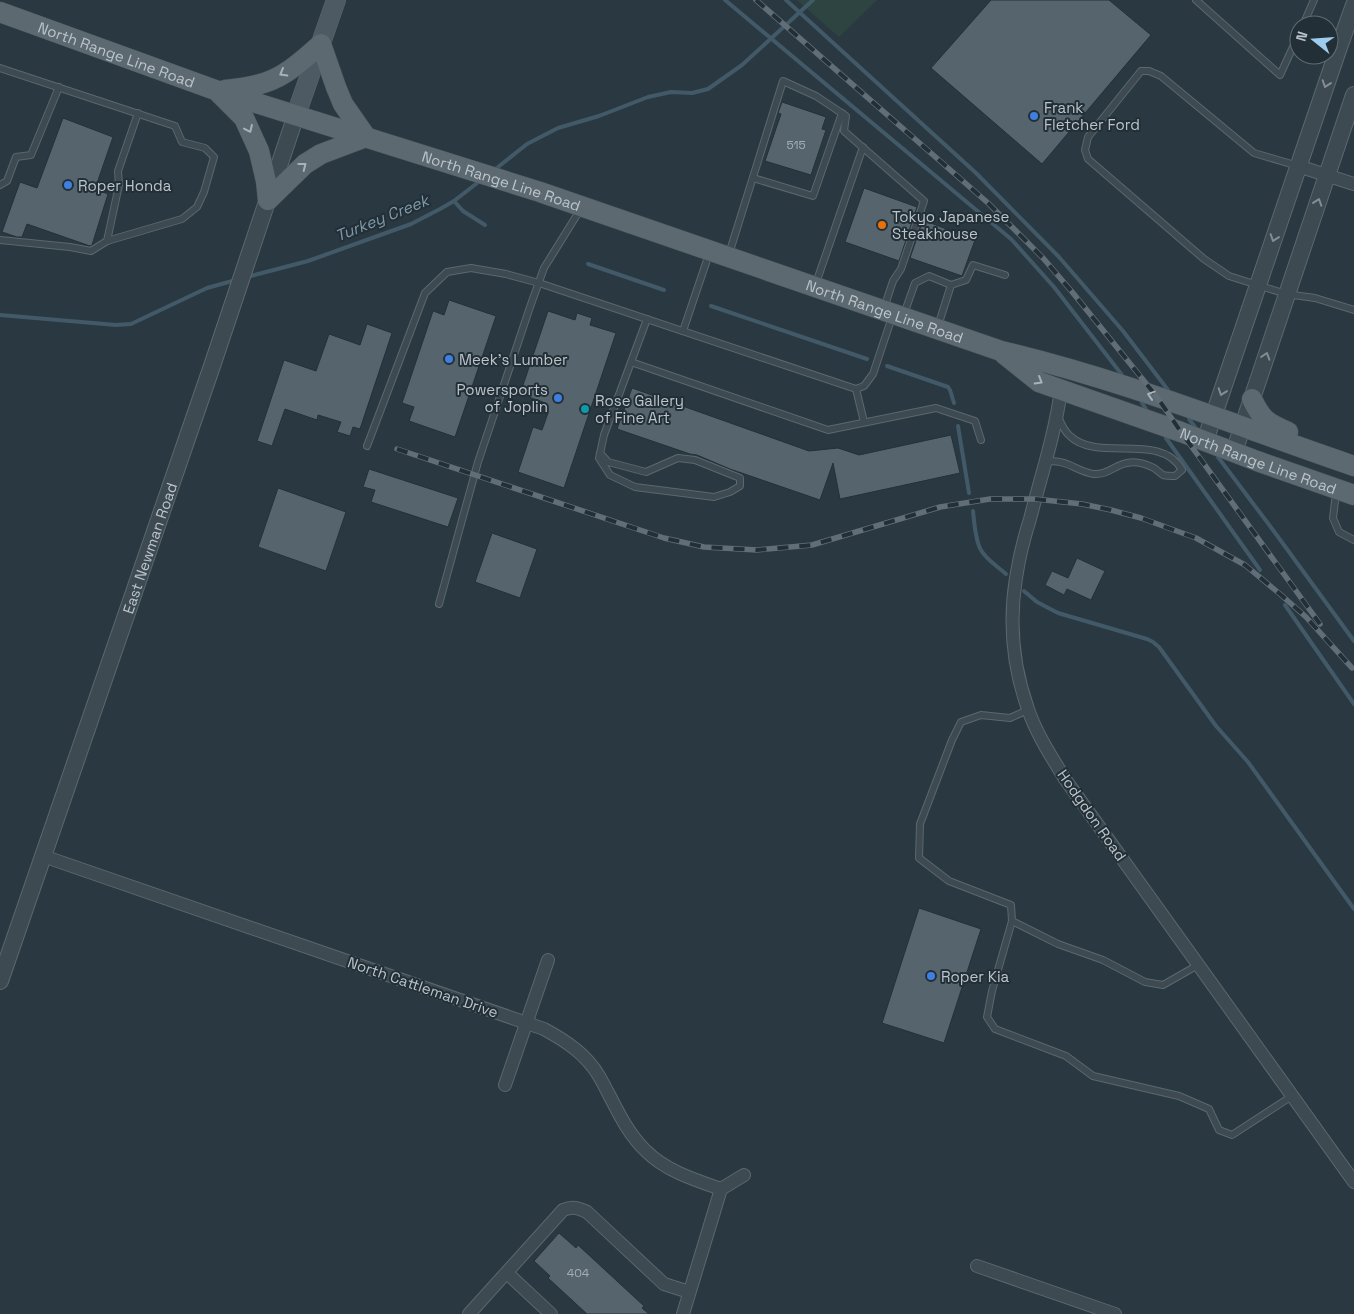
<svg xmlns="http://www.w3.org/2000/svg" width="1354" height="1314" viewBox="0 0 1354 1314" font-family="'Space Grotesk',sans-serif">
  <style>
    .green { fill: #2d4441 }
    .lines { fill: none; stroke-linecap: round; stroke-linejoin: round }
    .stream { stroke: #425968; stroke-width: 4 }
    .building { fill: #56656d; stroke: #253138 }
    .service-casing { stroke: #5c676e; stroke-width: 8 }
    .minor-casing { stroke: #5c676e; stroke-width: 14 }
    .tertiary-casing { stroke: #5c676e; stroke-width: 18 }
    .secondary-casing { stroke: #5c676e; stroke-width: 20 }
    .primary-casing { stroke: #48535a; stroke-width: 21 }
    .service { stroke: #3e4a51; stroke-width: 6 }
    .minor { stroke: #3e4a51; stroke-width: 12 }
    .tertiary { stroke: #3e4a51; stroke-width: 16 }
    .secondary { stroke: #4d5a63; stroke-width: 19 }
    .primary { stroke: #5d6970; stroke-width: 20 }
    .rail-casing { stroke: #616e77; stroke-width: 5.5 }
    .rail { stroke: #232f36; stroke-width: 4; stroke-dasharray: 11; stroke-linecap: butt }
    .oneway { stroke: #a8b2b9 }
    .oneway2 { stroke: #838d94 }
    .shop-dot { fill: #3f7fe0; stroke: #232f36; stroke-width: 2 }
    .food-dot { fill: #e8710a; stroke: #232f36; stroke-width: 2 }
    .culture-dot { fill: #0f9aa8; stroke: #232f36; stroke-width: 2 }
    .labels { text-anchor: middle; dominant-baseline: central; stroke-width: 4; stroke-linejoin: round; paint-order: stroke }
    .number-label { font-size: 12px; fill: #a2acb4 }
    .street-label { font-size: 15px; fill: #bbc4cb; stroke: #232f36 }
    .poi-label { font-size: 15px; fill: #bbc4cb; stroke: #232f36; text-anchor: start }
    .water-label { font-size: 16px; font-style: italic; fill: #7f9aaa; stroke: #232f36 }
  </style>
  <rect width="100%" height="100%" fill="#2a3841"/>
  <!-- green -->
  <polygon class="green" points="797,0 877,0 839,37"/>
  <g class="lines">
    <!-- stream -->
    <g class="stream">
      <polyline points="725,0 1011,239 1054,287 1122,375"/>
      <polyline points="786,0 976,173 1059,257 1123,331 1168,390"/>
      <polyline points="493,171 527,144 558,128 599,116 648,97 671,92 692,93 708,89 742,65 813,0"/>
      <polyline points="454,201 463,211 485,225"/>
      <polyline points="588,264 664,290"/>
      <polyline points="247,277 308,261 411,224 440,209 454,201 481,180"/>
      <polyline points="711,306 867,359"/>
      <polyline points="0,315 116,325 131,324 207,288 236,280"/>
      <polyline points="887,366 948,387 950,390 954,403"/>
      <polyline points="1142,403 1146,409"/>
      <polyline points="1189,419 1195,427"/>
      <polyline points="958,426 969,493"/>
      <polyline points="1166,438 1260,570"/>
      <polyline points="1218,457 1273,530 1354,641"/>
      <path d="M973,511C974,522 975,535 979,546C983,557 997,566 1006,574"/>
      <polyline points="1024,591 1037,602 1058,613 1147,639 1153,642 1159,647 1216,726 1248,762 1354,909"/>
      <polyline points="1285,605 1354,704"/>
    </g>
  </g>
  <!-- building -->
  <g class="building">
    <polygon points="991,0 1109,0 1151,35 1042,164 931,68"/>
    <polygon points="782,102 826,117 822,129 826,130 811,175 765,161 781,114 778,113"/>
    <polygon points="63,118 113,137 95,189 108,194 92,245 90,246 27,224 22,237 17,237 2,232 20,182 37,188"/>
    <polygon points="864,188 917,207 899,261 845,242"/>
    <polygon points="923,220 975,240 962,276 910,258"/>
    <polygon points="449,300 496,316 455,437 409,421 414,407 402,403 433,311 444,315"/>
    <polygon points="548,311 575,320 577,313 592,318 590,325 616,333 564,488 518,472 533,427 542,430 548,413 543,402 520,394"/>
    <polygon points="367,324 392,333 360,429 353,427 350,436 337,432 341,422 318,415 317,420 285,409 272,446 257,441 284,360 316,371 329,334 360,345"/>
    <polygon points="632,388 809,451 838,448 859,455 951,435 960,473 840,499 833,463 820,500 730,469 697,455 690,454 617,429"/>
    <polygon points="369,469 458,498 448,527 371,502 375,490 363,487"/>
    <polygon points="278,488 346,512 326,571 258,547"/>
    <polygon points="492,533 537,549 520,598 475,582"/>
    <polygon points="1077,558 1105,571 1091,600 1067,589 1064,595 1045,585 1052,571 1068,578"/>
    <polygon points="919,908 981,929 944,1043 882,1023"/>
    <polygon points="559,1233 576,1248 578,1245 644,1306 642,1308 649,1314 587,1314 548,1278 550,1276 534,1261"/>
  </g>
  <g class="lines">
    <defs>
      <g id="service">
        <polyline points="1196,0 1280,75 1299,34"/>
        <polyline points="1303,25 1314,0"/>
        <polyline points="0,68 175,126 182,142 205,148 214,157 204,192 197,207 182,219 107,241 91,251 70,247 0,240"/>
        <polyline points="1298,166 1254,153 1161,76 1149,71 1141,71 1088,137 1085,150 1088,159 1204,259 1229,276 1286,294 1315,298 1354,310"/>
        <polyline points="753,178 813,196 842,113"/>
        <polyline points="0,185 7,181 16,157 31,155 59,87"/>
        <polyline points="107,241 119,185 118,171 138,113"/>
        <polyline points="729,254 783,81 816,96 846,116 844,131 924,201 901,269 893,281 884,308"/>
        <polyline points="951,285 966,280 973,265 1005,275"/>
        <polyline points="815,286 863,147"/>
        <polyline points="904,314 915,283 929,276 951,285 938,326"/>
        <polyline points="683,331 709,254"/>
        <polyline points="631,362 828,430 936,408 975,421 981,440"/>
        <polyline points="856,389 864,422"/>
        <polyline points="367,446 425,293 447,272 471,268 506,274 539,283 856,389 864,386 873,374 892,317"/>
        <polyline points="600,453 608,462 646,472 678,458 695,460 740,478 740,486 730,492 714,497 635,487 610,475 599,458 604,435 647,319"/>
        <path d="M1045,462C1066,458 1077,472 1094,474C1108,475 1115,465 1127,463C1135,461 1146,464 1154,468C1157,470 1160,473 1163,475C1167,476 1172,476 1175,476L1182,470C1161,431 1098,463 1070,436C1064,431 1061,424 1058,416"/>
        <polyline points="1336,493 1333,518 1339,532 1354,540"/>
        <polyline points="439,604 478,462 530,307 544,268 580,210"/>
        <polyline points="1028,710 1010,718 981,715 961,722 952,740 920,824 919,858 949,881 1011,905 1012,921 992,991 987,1017 995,1029 1066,1056 1093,1076 1179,1096 1209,1109 1219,1130 1232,1135 1292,1096"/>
        <polyline points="1012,921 1058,944 1103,960 1145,982 1163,985 1198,965"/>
      </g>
      <g id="minor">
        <polyline points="1298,166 1354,184"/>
        <path d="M1061,390C1055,434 1041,476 1030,519C1024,538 1019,558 1016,578C1009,621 1013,667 1028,709C1036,733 1051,756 1065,779L1354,1182"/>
        <path d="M43,856L544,1029C566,1041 586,1054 599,1076C614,1102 624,1130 646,1151C666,1171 695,1180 721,1189L744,1175"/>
        <polyline points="505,1085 548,960"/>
        <polyline points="977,1266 1115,1314"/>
        <polyline points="507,1273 551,1314"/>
        <path d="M469,1314L563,1210C573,1206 578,1208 587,1212L664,1284L689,1292"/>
        <polyline points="683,1314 721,1189"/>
      </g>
      <g id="tertiary">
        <polyline points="1205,441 1338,50 1354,5"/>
        <polyline points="1234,452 1354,95"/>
        <path id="s1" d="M0,981L212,366L296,115"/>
      </g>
      <polyline id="secondary" points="296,115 336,0"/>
      <g id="primary">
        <path id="s2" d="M0,12L218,91L540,192L1001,351C1121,379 1237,426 1354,466"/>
        <path d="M225,90C245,88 267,85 285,73C298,65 310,54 321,44L336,87L343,104L366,137L321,154L305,164L268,200"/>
        <polyline points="219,93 244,118 259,151 266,181 268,200"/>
        <path id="s3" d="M1004,354L1039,382L1181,432L1257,461L1354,495"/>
        <path d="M1252,399C1262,420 1267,423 1288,432"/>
      </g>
    </defs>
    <!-- service casing -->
    <use href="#service" class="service-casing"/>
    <!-- minor casing -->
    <use href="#minor" class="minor-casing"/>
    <!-- tertiary casing -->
    <use href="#tertiary" class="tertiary-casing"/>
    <!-- secondary casing -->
    <use href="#secondary" class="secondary-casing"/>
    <!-- primary casing -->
    <use href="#primary" class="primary-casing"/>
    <!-- service -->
    <use href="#service" class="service"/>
    <!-- minor -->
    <use href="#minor" class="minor"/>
    <!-- tertiary -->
    <use href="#tertiary" class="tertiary"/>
    <!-- secondary -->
    <use href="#secondary" class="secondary"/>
    <!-- primary -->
    <use href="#primary" class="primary"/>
    <defs>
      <g id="rail">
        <polyline points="756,0 988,203 1043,258 1073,293 1157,397 1181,432 1320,624"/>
        <polyline points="397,449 664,538 704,547 757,550 812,545 940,507 990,499 1035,499 1082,504 1111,510 1141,518 1196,538 1245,565 1280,594 1306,617 1352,668"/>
      </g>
    </defs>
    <!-- rail casing -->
    <use href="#rail" class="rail-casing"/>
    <!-- rail -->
    <use href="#rail" class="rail"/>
  </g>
  <!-- one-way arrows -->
  <defs><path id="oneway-chevron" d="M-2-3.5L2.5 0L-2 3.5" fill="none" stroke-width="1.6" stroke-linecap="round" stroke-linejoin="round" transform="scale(1.25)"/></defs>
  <g class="oneway">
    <use href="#oneway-chevron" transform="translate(283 73) rotate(150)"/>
    <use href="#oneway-chevron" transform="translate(249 129) rotate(65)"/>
    <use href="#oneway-chevron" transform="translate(303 166) rotate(-38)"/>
    <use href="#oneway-chevron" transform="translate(1039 381) rotate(30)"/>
    <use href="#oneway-chevron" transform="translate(1151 395) rotate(-162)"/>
  </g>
  <g class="oneway2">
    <use href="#oneway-chevron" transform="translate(1326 84) rotate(109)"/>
    <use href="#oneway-chevron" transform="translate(1318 202) rotate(-71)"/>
    <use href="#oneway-chevron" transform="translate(1274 238) rotate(109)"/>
    <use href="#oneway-chevron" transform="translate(1266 356) rotate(-72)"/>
    <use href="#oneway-chevron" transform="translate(1222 392) rotate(109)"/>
  </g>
  <!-- markers -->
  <g class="shop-dot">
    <circle cx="1034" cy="116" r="5"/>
    <circle cx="68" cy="185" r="5"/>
    <circle cx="449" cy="359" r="5"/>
    <circle cx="558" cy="398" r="5"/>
    <circle cx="931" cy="976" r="5"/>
  </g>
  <circle class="food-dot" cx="882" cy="225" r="5"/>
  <circle class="culture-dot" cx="585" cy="409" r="5"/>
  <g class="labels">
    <!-- number labels -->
    <g class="number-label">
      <text x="796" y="145">515</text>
      <text x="578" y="1273">404</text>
    </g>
    <!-- street labels -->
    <g class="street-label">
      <text stroke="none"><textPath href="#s2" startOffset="124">North Range Line Road</textPath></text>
      <text stroke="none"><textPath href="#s2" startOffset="529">North Range Line Road</textPath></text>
      <text stroke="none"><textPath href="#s2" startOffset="934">North Range Line Road</textPath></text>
      <text stroke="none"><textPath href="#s3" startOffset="278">North Range Line Road</textPath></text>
      <text stroke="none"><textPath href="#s1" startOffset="458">East Newman Road</textPath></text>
      <text transform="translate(1092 815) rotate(55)">Hodgdon Road</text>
      <text transform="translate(423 987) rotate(19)">North Cattleman Drive</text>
    </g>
    <!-- poi labels -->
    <g class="poi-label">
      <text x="1044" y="107">Frank<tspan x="1044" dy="17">Fletcher Ford</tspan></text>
      <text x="78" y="185">Roper Honda</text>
      <text x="892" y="216">Tokyo Japanese<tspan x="892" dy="17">Steakhouse</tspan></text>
      <text x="459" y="359">Meek's Lumber</text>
      <text x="548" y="389" text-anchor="end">Powersports<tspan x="548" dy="17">of Joplin</tspan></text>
      <text x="595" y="400">Rose Gallery<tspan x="595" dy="17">of Fine Art</tspan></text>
      <text x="941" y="976">Roper Kia</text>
    </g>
    <!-- water labels -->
    <g class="water-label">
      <text transform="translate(382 218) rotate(-22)">Turkey Creek</text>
    </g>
  </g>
  <!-- north arrow -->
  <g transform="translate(1314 40) rotate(287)"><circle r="24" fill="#232f36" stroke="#606b72"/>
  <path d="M0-4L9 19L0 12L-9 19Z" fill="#9dccee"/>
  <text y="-8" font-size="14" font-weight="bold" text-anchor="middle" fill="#bbc4cb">N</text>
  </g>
</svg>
